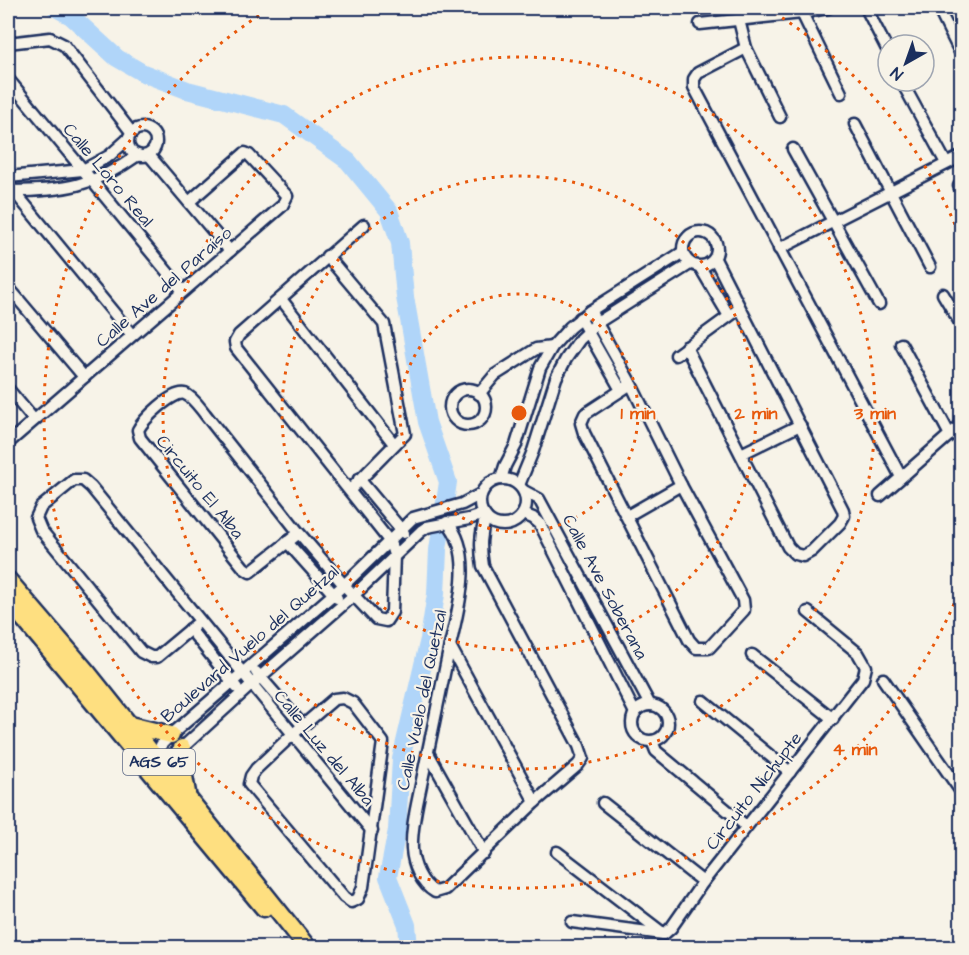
<svg xmlns="http://www.w3.org/2000/svg" width="969" height="955" viewBox="0 0 969 955" font-family="'Architects Daughter',sans-serif">
  <style>
    .lines { fill: none; stroke-linecap: round; stroke-linejoin: round }
    .river { stroke: #b0d5f9; stroke-width: 18 }
    .minor-casing { stroke: #1b2f5e; stroke-width: 15 }
    .primary-casing { stroke: #1b2f5e; stroke-width: 21 }
    .minor { stroke: #f7f3e8; stroke-width: 10 }
    .primary { stroke: #fedf80; stroke-width: 16 }
    .ring { fill: none; stroke: #e8590c; stroke-width: 3; stroke-dasharray: 3 6 }
    .labels { text-anchor: middle; dominant-baseline: central; stroke-width: 4.5; stroke-linejoin: round; paint-order: stroke }
    .shield { fill: #f7f3e8; stroke: #5d6a87; stroke-width: 1.5 }
    .shield-label { font-size: 16px; font-weight: bold; fill: #1b2f5e }
    .street-label { font-size: 18px; fill: #1b2f5e; stroke: #f7f3e8 }
    .centre { fill: #e8590c; stroke: #f7f3e8; stroke-width: 3 }
    .ring-label { font-size: 18px; text-anchor: middle; font-weight: bold; fill: #e8590c; stroke: #f7f3e8; stroke-width: 4.5; stroke-linejoin: round; paint-order: stroke }
  </style>
  <rect width="100%" height="100%" fill="#f7f3e8"/>
  <filter id="ink" filterUnits="userSpaceOnUse"><feTurbulence type="fractalNoise" baseFrequency=".0167" numOctaves="2"/><feDisplacementMap in="SourceGraphic" scale="12" xChannelSelector="R" yChannelSelector="G"/><feConvolveMatrix kernelMatrix="1 2 1 2 8 2 1 2 1" color-interpolation-filters="sRGB"/></filter>
  <g filter="url(#ink)">
    <g class="lines">
      <!-- river -->
      <polyline class="river" points="56,8 71,16 117,58 143,73 187,90 284,115 348,161 389,211 400,243 405,297 427,422 448,482 438,550 436,594 429,639 401,759 397,830 388,877 407,925 409,948"/>
      <defs>
        <g id="minor">
          <polyline points="866,8 888,51"/>
          <polyline points="938,8 962,56"/>
          <polyline points="802,13 841,93"/>
          <polyline points="739,20 746,48 780,117"/>
          <polyline points="700,24 802,13 828,8"/>
          <polyline points="8,43 50,38 64,45 132,133"/>
          <polyline points="746,48 698,73 694,79 694,87 901,477"/>
          <polyline points="8,79 183,291"/>
          <polyline points="904,86 946,163"/>
          <polyline points="855,124 930,267"/>
          <circle cx="142" cy="142" r="14"/>
          <polyline points="793,149 879,304"/>
          <polyline points="149,155 230,251"/>
          <polyline points="8,177 83,170 109,156 128,139"/>
          <polyline points="8,184 132,335"/>
          <polyline points="959,186 962,191"/>
          <path d="M11,191C63,191 95,186 138,155"/>
          <circle cx="700" cy="249" r="17"/>
          <polyline points="779,249 962,156"/>
          <polyline points="327,256 384,324 405,434 350,490"/>
          <polyline points="700,267 729,316"/>
          <polyline points="8,287 84,377"/>
          <polyline points="943,294 962,326"/>
          <polyline points="281,299 394,444"/>
          <polyline points="590,311 631,384 681,485 743,600 744,610 709,648 696,648 689,640 584,433 581,423 585,414 631,384"/>
          <polyline points="580,318 621,390"/>
          <polyline points="901,344 950,435"/>
          <polyline points="686,347 788,547 795,554 803,556 812,551 840,523 844,516 843,510 715,259"/>
          <polyline points="676,355 739,309"/>
          <polyline points="8,389 34,420"/>
          <circle cx="468" cy="407" r="18"/>
          <polyline points="479,394 495,375 536,349 552,347"/>
          <polyline points="8,443 282,206 287,196 249,155 245,153 189,202"/>
          <polyline points="741,454 800,425"/>
          <polyline points="359,479 404,533"/>
          <polyline points="501,479 505,466 516,445 540,368 552,347 570,327 590,311 683,252"/>
          <circle cx="503" cy="502" r="23"/>
          <polyline points="519,485 533,451 556,378 566,359 580,339 597,323 690,264"/>
          <polyline points="524,491 539,499 650,705"/>
          <polyline points="481,494 462,504 413,518 344,585 171,735 161,745 157,759 171,756 182,748 251,685 354,595 421,531 427,527 469,519 484,514"/>
          <polyline points="880,496 962,424"/>
          <polyline points="523,514 533,518 540,524 635,713"/>
          <polyline points="627,516 681,485"/>
          <path d="M447,522C476,554 457,613 449,650C440,695 430,740 421,785C417,805 411,828 412,849C413,865 421,884 435,892L445,889L535,802L578,765L583,758L579,746L483,566C480,548 480,534 486,517"/>
          <path d="M299,533L250,572L244,568L140,438L138,430C143,420 173,390 185,394C193,397 200,408 205,414L299,533L344,585L376,619L386,621L392,612L394,555L390,542L236,348L235,342L239,335L364,225"/>
          <polyline points="287,542 337,598"/>
          <polyline points="199,622 157,657 151,657 141,652 41,530 36,518 41,507 74,480 83,480 91,487 372,831"/>
          <polyline points="190,629 237,688"/>
          <polyline points="450,646 535,802"/>
          <polyline points="752,655 833,719"/>
          <polyline points="256,672 303,726"/>
          <polyline points="883,679 962,793"/>
          <polygon points="343,698 353,703 383,742 363,887 358,899 351,902 344,897 249,784 251,776 256,769 292,735 334,699"/>
          <polyline points="703,701 790,772"/>
          <circle cx="650" cy="723" r="18"/>
          <polyline points="652,741 656,751 746,826"/>
          <polyline points="428,753 484,853"/>
          <polyline points="603,803 703,882"/>
          <polyline points="557,852 664,934"/>
          <polyline points="572,922 663,934"/>
          <polyline points="664,934 671,928 703,882 863,679 866,667 858,653 808,612"/>
        </g>
        <g id="primary">
          <polyline points="8,580 87,672 308,948"/>
          <polyline points="8,600 264,908"/>
          <polyline points="130,725 171,735"/>
          <polyline points="182,748 183,771 187,793"/>
        </g>
      </defs>
      <!-- minor casing -->
      <use href="#minor" class="minor-casing"/>
      <!-- primary casing -->
      <use href="#primary" class="primary-casing"/>
      <!-- minor -->
      <use href="#minor" class="minor"/>
      <!-- primary -->
      <use href="#primary" class="primary"/>
    </g>
  </g>
  <!-- distance rings -->
  <g class="ring">
    <circle cx="519" cy="413" r="119"/>
    <circle cx="519" cy="413" r="237"/>
    <circle cx="519" cy="413" r="356"/>
    <path d="M961 587A475 475 0 1 1 271 8M767 8A475 475 0 0 1 961 239"/>
  </g>
  <g class="labels">
    <!-- shield labels -->
    <rect class="shield" x="123" y="749" width="72" height="26" rx="4.5"/>
    <g class="shield-label">
      <text x="159" y="762">AGS 65</text>
    </g>
    <!-- street labels -->
    <g class="street-label">
      <text transform="translate(108 175) rotate(50)">Calle Loro Real</text>
      <text transform="translate(164 287) rotate(-41)">Calle Ave del Paraíso</text>
      <text transform="translate(200 487) rotate(51)">Circuito El Alba</text>
      <text transform="translate(605 587) rotate(62)">Calle Ave Soberana</text>
      <text transform="translate(250 644) rotate(-41)">Boulevard Vuelo del Quetzal</text>
      <text transform="translate(422 700) rotate(-78)">Calle Vuelo del Quetzal</text>
      <text transform="translate(324 748) rotate(50)">Calle Luz del Alba</text>
      <text transform="translate(754 791) rotate(-52)">Circuito Nichupte</text>
    </g>
  </g>
  <circle cx="519" cy="413" r="9" class="centre"/>
  <g class="ring-label">
    <text x="638" y="419">1 min</text>
    <text x="756" y="419">2 min</text>
    <text x="875" y="419">3 min</text>
    <text x="855" y="755">4 min</text>
  </g>
  <!-- margin -->
  <rect width="969" height="955" fill="none" stroke="#f7f3e8" stroke-width="30"/>
  <rect x="15" y="15" width="939" height="925" fill="none" stroke="#1b2f5e" stroke-width="2" filter="url(#ink)"/>
  <!-- north arrow -->
  <g transform="translate(906 63) rotate(220)"><circle r="28" fill="#f7f3e8" stroke="#9fa5b1" stroke-width="1.5"/>
  <path d="M0-4.5L10 22L0 15L-10 22Z" fill="#1b2f5e"/>
  <text y="-9" font-size="16" font-weight="bold" text-anchor="middle" fill="#1b2f5e">N</text>
  </g>
</svg>
